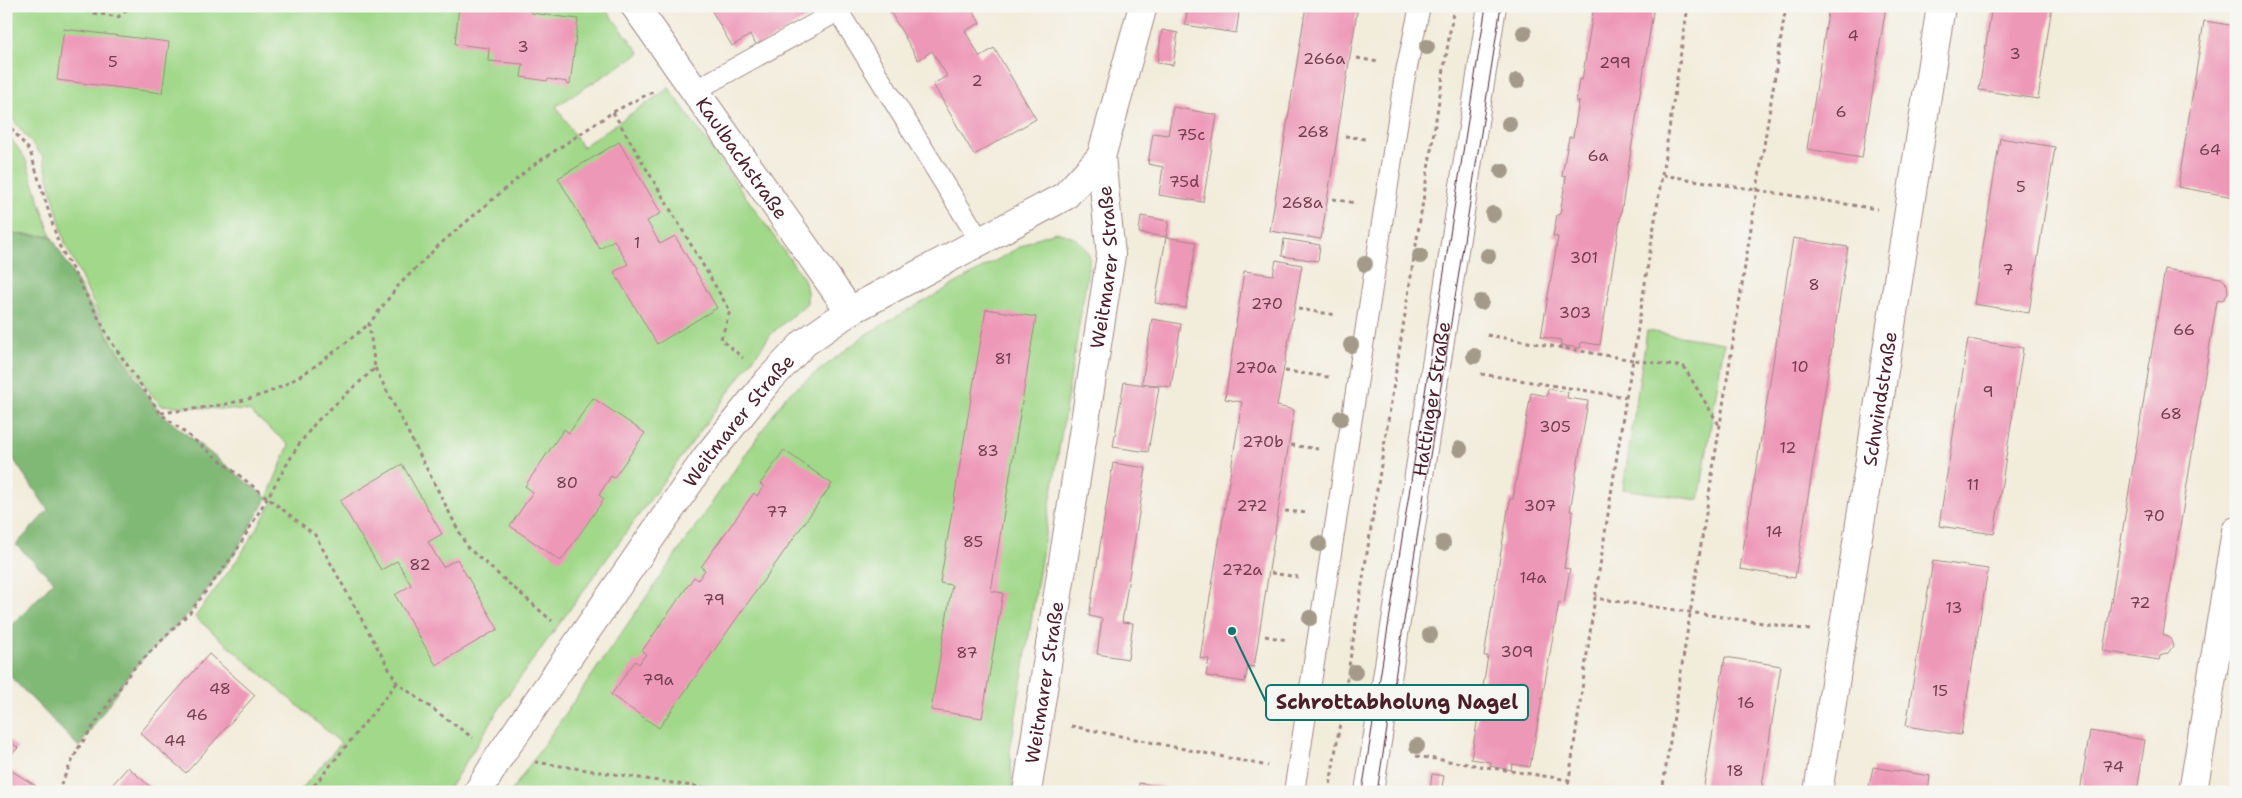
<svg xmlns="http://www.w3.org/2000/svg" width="2242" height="798" viewBox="0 0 2242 798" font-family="'Shantell Sans',sans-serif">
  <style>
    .green { fill: #a1d88a; stroke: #767c5a }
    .forest { fill: #80b876; stroke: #656c50 }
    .building { fill: #ee98b7 }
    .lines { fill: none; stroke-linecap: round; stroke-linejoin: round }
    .lane-casing { stroke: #9e8683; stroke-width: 22 }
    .street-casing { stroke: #9e8683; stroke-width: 30 }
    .secondary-casing { stroke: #9e8683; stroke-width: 30 }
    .path { stroke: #9e8683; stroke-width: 3; stroke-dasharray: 4 4; stroke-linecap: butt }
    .lane { stroke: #fff; stroke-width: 20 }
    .street { stroke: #fff; stroke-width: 28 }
    .secondary { stroke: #fff; stroke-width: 28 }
    .tram { stroke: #4a1f2b; stroke-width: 1 }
    .tree { fill: #a49a8a }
    .labels { text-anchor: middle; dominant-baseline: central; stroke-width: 4.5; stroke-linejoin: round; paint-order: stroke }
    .number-label { font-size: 16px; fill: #733d4e }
    .street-label { font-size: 19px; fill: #4a1f2b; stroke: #f6f6f2 }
    .leader { fill: none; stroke: #0f766e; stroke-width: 2 }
    .callout-dot { fill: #0f766e; stroke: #f6f6f2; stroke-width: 2 }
    .callout { fill: #f6f6f2; stroke: #0f766e; stroke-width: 2 }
    .callout-label { font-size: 20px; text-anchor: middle; font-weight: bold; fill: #4a1f2b }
  </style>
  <rect width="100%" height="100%" fill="#f6f6f2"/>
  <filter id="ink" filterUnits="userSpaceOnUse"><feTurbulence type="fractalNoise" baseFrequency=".02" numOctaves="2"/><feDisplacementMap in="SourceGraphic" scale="10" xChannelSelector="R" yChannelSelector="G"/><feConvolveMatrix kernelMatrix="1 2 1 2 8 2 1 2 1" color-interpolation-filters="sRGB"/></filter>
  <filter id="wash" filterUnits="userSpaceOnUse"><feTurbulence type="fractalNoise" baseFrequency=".0096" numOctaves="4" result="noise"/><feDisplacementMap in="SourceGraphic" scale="20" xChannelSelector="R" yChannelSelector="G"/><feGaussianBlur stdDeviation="1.12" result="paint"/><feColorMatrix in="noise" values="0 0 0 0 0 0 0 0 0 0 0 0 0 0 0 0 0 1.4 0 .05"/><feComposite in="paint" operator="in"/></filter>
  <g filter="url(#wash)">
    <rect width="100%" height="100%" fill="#f2ecdb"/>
    <!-- green -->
    <g class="green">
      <polygon points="6,6 603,6 640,53 556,106 582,147 669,88 804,279 807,291 807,303 772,333 513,687 447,792 299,792 341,743 195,617 240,556 273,502 267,498 289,445 249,411 160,405 112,343 65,243 43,157 6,111"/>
      <polygon points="6,132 25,158 51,236 6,234"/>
      <path d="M1056,232C1074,237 1082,239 1090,257L1010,752L1013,792H511L786,396L868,333L1034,239Z"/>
      <polygon points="1647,331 1724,343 1699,500 1623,489"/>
    </g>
    <!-- forest -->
    <polygon class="forest" points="6,234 51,236 112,343 161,414 267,498 235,553 190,612 131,671 79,747 6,672 6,632 54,581 16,545 48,510 14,460 6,453"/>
    <g id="blocks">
      <!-- building -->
      <g class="building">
        <polygon points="459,6 531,6 531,13 578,19 570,85 566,84 567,82 548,79 547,81 521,77 523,64 488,61 489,48 455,44"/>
        <polygon points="709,6 826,6 758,47 750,35 732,46"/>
        <polygon points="887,6 970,6 980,23 965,31 980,57 994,48 1036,119 974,155 933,84 947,76 932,51 918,60"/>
        <polygon points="1188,6 1240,6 1236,33 1185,25"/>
        <polygon points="1306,6 1358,6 1321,239 1270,231"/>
        <polygon points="1594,6 1654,6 1600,345 1581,342 1580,348 1560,345 1561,340 1541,337 1558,237 1553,236 1557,215 1560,214 1566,177 1562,176 1569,137 1573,137 1579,101 1576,101 1579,79 1582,80"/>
        <polygon points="1829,6 1886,6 1862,158 1807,149"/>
        <polygon points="1992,6 2052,6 2038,99 1979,90"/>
        <polygon points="2204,21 2236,26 2234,197 2178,187"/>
        <polygon points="64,29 169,42 162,93 57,80"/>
        <polygon points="1162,30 1178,33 1173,65 1157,63"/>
        <polygon points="1173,107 1217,115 1203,202 1159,195 1163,167 1148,164 1153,133 1168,135"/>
        <polygon points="2000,138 2055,147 2029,313 1974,304"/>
        <polygon points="619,142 661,213 647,221 660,244 675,236 717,308 657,344 614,272 628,264 614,240 600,249 558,178"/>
        <polygon points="1141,216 1169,221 1166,237 1139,233"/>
        <polygon points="1166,237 1196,242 1186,308 1155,303"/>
        <polygon points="1793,238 1848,247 1795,578 1740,569"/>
        <polygon points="1284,239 1320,245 1318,261 1282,256"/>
        <polygon points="1276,260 1302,265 1277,406 1294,410 1254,667 1248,666 1245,682 1206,676 1209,659 1200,658 1242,402 1225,399 1244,271 1273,275"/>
        <polygon points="2165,269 2221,278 2227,284 2228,292 2224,299 2217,301 2173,570 2163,634 2170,638 2173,646 2168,653 2160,656 2159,660 2103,651"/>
        <polygon points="986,309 1036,317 991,591 1003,593 982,718 931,710 952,585 940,583"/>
        <polygon points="1152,319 1181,324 1171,387 1142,383"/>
        <polygon points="1968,339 2023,348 1994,534 1939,526"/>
        <polygon points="1124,382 1159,387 1148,452 1113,447"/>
        <polygon points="1548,389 1568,392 1567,398 1588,401 1570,511 1573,512 1564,568 1570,569 1564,603 1559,602 1530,767 1512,764 1511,770 1490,766 1491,762 1471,759 1488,656 1484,656 1500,557 1510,499 1513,499 1531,393 1547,396"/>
        <polygon points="593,398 645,433 614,478 611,476 599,495 604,499 561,561 510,526 533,492 525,486 564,429 569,433"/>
        <polygon points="784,450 832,484 659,728 611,695 635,661 639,664 646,654 642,651 694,577 698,580 705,570 701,567 754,493 757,496 764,486 760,484"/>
        <polygon points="1113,463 1146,468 1122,622 1133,623 1128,659 1097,654 1102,619 1089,616"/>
        <polygon points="402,464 442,534 428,542 443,567 457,559 498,629 436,665 395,595 411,585 397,561 381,570 340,501"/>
        <polygon points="1933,561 1988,569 1961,735 1906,726"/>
        <polygon points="209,654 255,695 186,773 140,733"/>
        <polygon points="1725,657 1781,666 1761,792 1703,792"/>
        <polygon points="2090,731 2145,740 2137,792 2080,792"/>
        <polygon points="6,737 18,748 6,760"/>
        <polygon points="128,767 156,792 106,792"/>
        <polygon points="1873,767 1930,776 1928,792 1868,792"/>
        <polygon points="12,771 36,786 32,792 6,792 6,779"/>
        <polygon points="1432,774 1444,776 1441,792 1430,791"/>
        <polygon points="1139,783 1188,791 1188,792 1138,792"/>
        <polygon points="333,785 341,792 327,792"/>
      </g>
    </g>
  </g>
  <g filter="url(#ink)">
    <use href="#blocks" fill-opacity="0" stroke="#9e8683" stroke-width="1"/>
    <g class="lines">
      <defs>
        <g id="lane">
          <polyline points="694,91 838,11 980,241"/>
          <polyline points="1294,792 1404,81 1420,6"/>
        </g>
        <g id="street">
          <path id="s1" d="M635,6L850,311"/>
          <path id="s2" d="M478,792L499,757L706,458L768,381L804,343L850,311L1065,196L1101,157L1143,6"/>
          <path id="s3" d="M1027,792L1111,255L1101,157"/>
          <path id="s4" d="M1818,792L1941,6"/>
          <polyline points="2193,792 2236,531"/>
        </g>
        <g id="secondary">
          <path id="s5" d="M1369,792C1410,530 1453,268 1492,6"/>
        </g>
      </defs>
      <!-- lane casing -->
      <use href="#lane" class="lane-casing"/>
      <!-- street casing -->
      <use href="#street" class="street-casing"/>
      <!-- secondary casing -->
      <use href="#secondary" class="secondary-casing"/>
      <!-- path -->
      <g class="path">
        <polyline points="79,6 89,12 118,17 132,6"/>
        <polyline points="1357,58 1378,62"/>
        <polyline points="613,112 730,311 721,339 743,358"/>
        <polyline points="6,122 30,151 59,245 112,343 161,414 315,535 397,683 473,738"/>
        <polyline points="1345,136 1365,139"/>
        <polyline points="1662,175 1688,6"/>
        <polyline points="1333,199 1355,203"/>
        <polyline points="1298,309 1337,315"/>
        <polyline points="1487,335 1633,360 1662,175 1877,209"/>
        <polyline points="375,368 467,547 552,621"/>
        <polyline points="1285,371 1329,377"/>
        <polyline points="1481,374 1626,397 1595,598"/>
        <polyline points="1626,397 1633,360 1684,367 1719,425"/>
        <path d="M161,413C198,408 239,405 274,390C309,374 339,348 369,324"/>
        <polyline points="1291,445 1318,449"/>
        <polyline points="1285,511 1309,513"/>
        <polyline points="1271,573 1298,577"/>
        <polyline points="1265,636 1287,640"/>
        <polyline points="1071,726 1268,766"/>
        <polyline points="1416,756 1569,780 1595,598 1810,630"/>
        <polyline points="535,762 731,792"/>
        <polyline points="57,792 79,747 131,671 190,612 235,553 297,447 316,422 375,368 369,324 398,286 439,245 532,166 613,112 654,91"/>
        <polyline points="309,792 397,683"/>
        <polyline points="1329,792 1454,6"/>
        <polyline points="1567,792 1569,780"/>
        <polyline points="1662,792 1786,6"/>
      </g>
      <!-- lane -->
      <use href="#lane" class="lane"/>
      <!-- street -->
      <use href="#street" class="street"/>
      <!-- secondary -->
      <use href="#secondary" class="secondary"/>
      <!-- tram -->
      <g class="tram">
        <polyline points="1362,792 1486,6"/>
        <polyline points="1377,792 1501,6"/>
      </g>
    </g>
    <!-- trees -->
    <g class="tree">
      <circle cx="1524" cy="33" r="8"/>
      <circle cx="1427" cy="47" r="8"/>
      <circle cx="1517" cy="81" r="8"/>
      <circle cx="1509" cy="124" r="8"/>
      <circle cx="1502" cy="171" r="8"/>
      <circle cx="1493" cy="214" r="8"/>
      <circle cx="1420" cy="256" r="8"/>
      <circle cx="1488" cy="256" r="8"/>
      <circle cx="1365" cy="264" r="8"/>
      <circle cx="1481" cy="302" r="8"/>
      <circle cx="1351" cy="345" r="8"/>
      <circle cx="1474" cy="356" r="8"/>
      <circle cx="1341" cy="418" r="8"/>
      <circle cx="1460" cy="449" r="8"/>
      <circle cx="1443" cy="543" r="8"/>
      <circle cx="1319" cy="544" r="8"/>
      <circle cx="1310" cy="618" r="8"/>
      <circle cx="1430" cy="635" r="8"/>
      <circle cx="1355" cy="672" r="8"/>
      <circle cx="1417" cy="746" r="8"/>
    </g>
  </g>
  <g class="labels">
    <!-- number labels -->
    <g class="number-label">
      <text x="1853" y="35">4</text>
      <text x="523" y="46">3</text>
      <text x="2015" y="53">3</text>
      <text x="1324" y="58">266a</text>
      <text x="113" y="61">5</text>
      <text x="1615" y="62">299</text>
      <text x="977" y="80">2</text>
      <text x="1841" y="111">6</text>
      <text x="1313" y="131">268</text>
      <text x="1191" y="134">75c</text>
      <text x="2210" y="149">64</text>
      <text x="1598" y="155">6a</text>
      <text x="1184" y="181">75d</text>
      <text x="2021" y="186">5</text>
      <text x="1302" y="202">268a</text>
      <text x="637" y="242">1</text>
      <text x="1584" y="257">301</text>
      <text x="2008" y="269">7</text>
      <text x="1814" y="284">8</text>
      <text x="1267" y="303">270</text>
      <text x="1575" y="312">303</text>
      <text x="2184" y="329">66</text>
      <text x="1003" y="358">81</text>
      <text x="1800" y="366">10</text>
      <text x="1256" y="367">270a</text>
      <text x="1988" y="391">9</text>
      <text x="2171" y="413">68</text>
      <text x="1555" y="426">305</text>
      <text x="1263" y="441">270b</text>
      <text x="1788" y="447">12</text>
      <text x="988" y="450">83</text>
      <text x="567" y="482">80</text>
      <text x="1973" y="484">11</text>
      <text x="1252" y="505">272</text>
      <text x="1540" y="505">307</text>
      <text x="777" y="511">77</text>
      <text x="2154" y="515">70</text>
      <text x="1774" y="531">14</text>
      <text x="973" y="541">85</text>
      <text x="420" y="564">82</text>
      <text x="1242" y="569">272a</text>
      <text x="1533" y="577">14a</text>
      <text x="714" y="599">79</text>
      <text x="2140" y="602">72</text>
      <text x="1954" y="607">13</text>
      <text x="1517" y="651">309</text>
      <text x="967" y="652">87</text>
      <text x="658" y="679">79a</text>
      <text x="220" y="688">48</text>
      <text x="1940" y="690">15</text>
      <text x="1746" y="702">16</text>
      <text x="197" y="714">46</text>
      <text x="175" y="740">44</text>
      <text x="2113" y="766">74</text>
      <text x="1735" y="770">18</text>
    </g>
    <!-- street labels -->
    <g class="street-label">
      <text stroke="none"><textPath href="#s1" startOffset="186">Kaulbachstraße</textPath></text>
      <text stroke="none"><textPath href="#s3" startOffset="531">Weitmarer Straße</textPath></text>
      <text stroke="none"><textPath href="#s5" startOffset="398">Hattinger Straße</textPath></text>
      <text stroke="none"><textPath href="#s4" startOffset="398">Schwindstraße</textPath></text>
      <text stroke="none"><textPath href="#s2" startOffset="454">Weitmarer Straße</textPath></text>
      <text stroke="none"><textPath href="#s3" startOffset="111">Weitmarer Straße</textPath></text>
    </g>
  </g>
  <!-- callouts -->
  <path class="leader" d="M1232 631L1266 702"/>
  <circle class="callout-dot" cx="1232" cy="631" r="5"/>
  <rect class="callout" x="1266" y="685" width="262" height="35" rx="5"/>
  <g class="callout-label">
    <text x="1397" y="709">Schrottabholung Nagel</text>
  </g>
  <!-- margin -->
  <rect width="2242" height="798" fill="none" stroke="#f6f6f2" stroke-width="25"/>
</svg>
